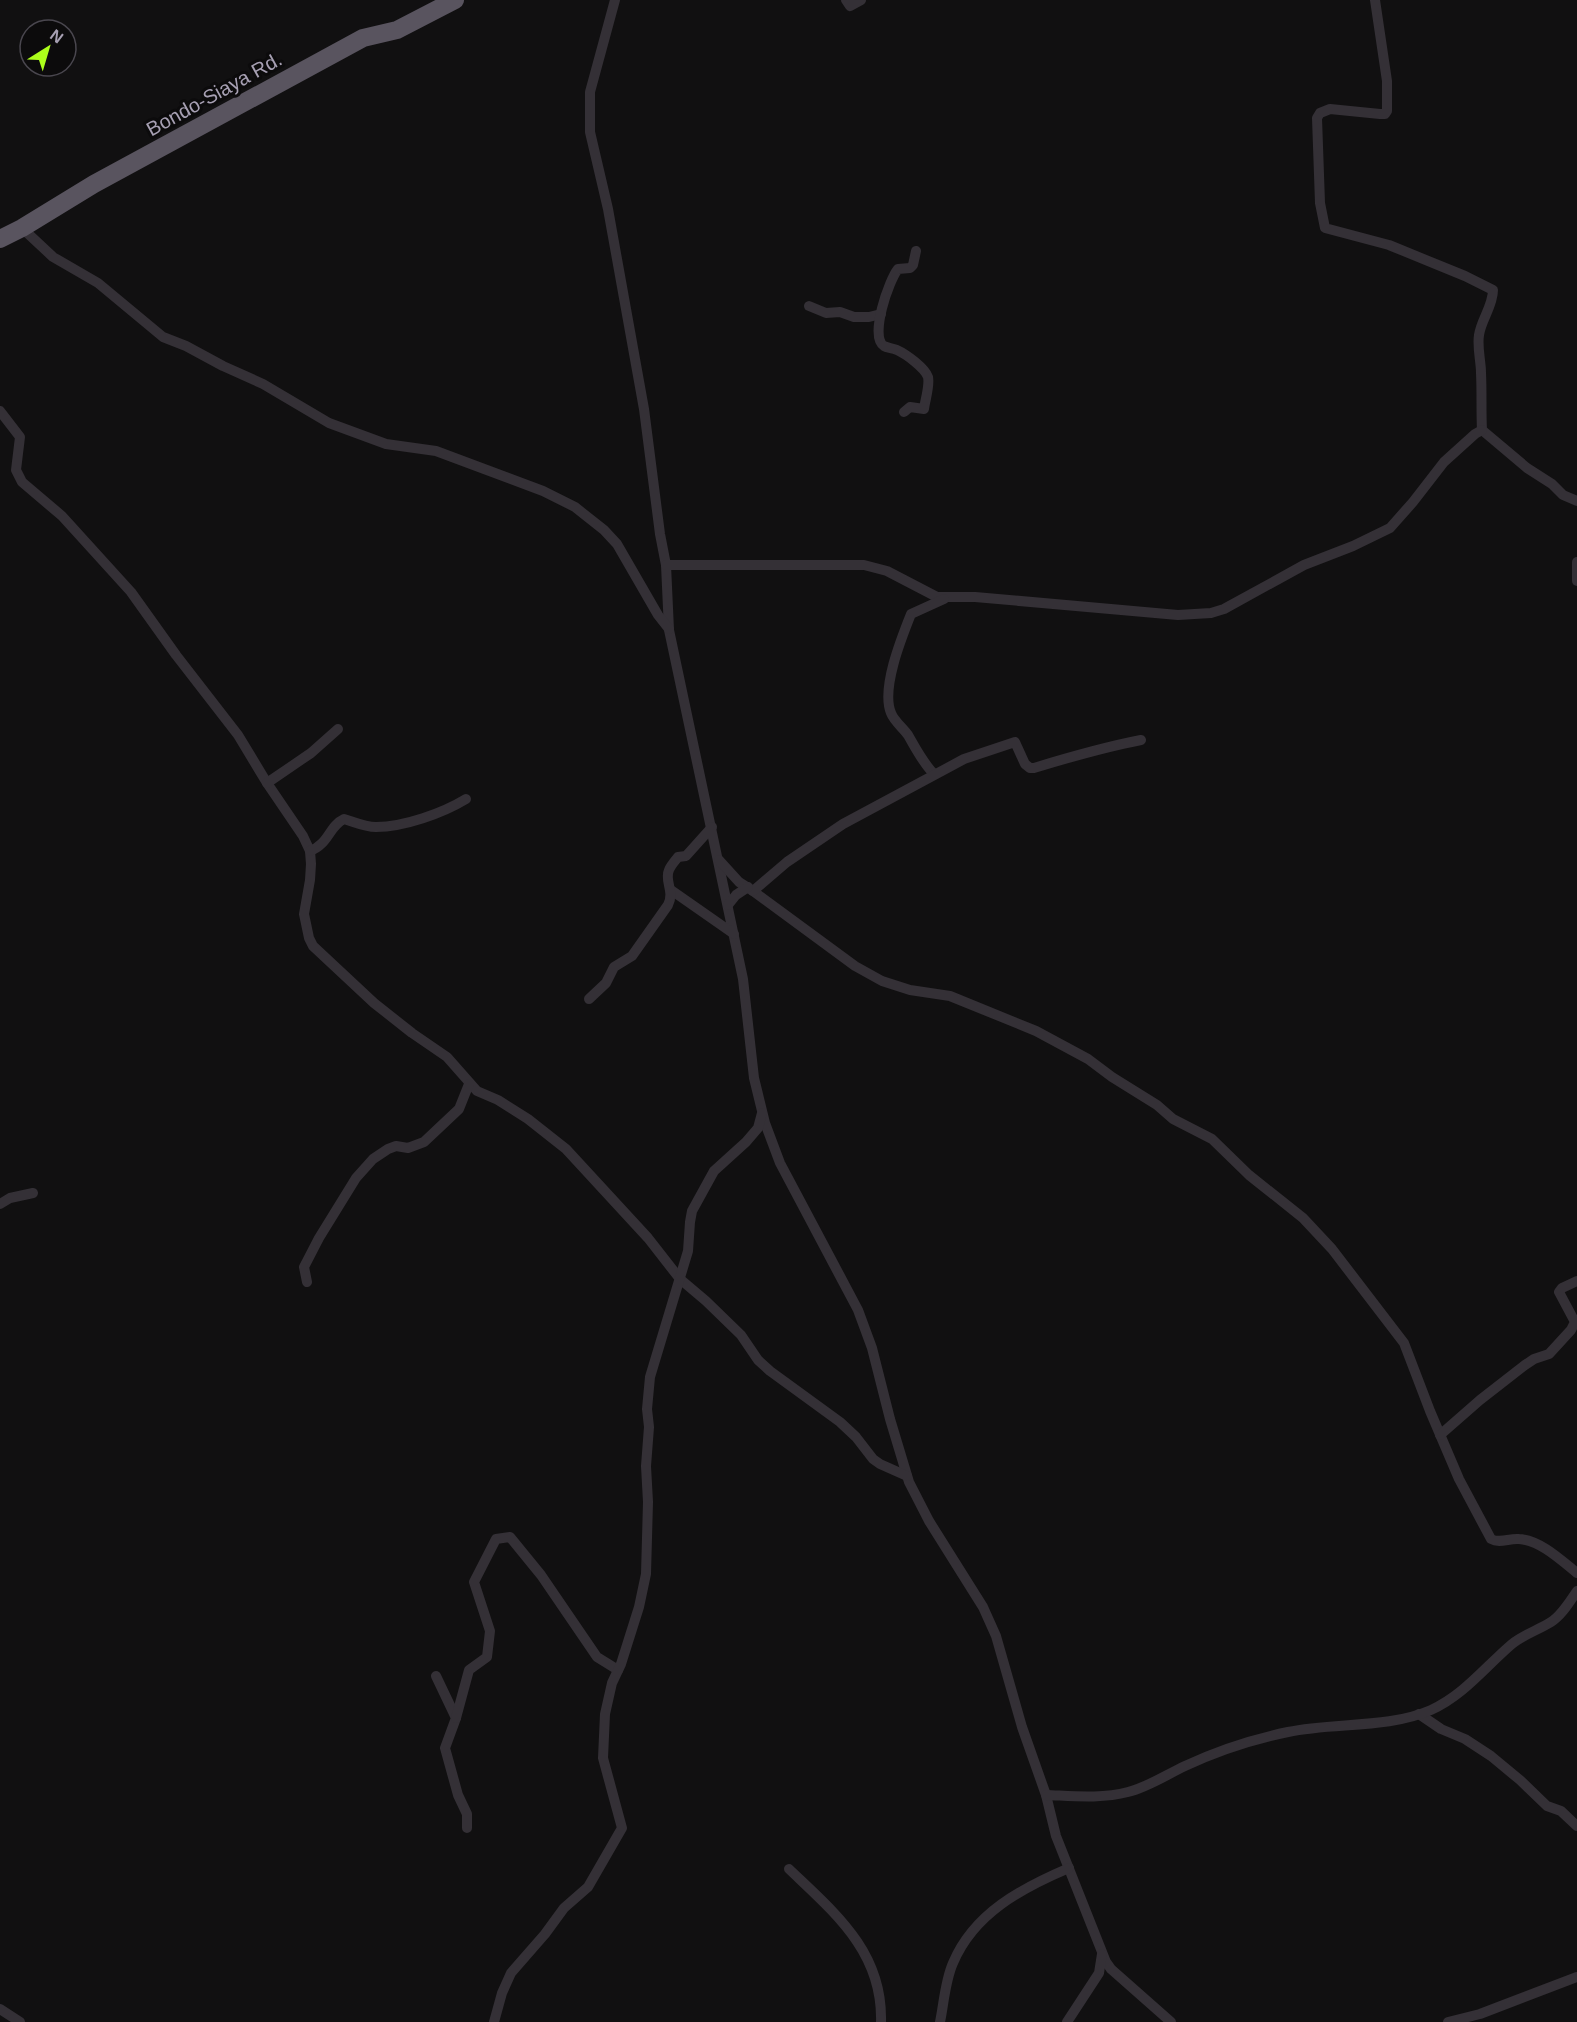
<svg xmlns="http://www.w3.org/2000/svg" width="1577" height="2022" viewBox="0 0 1577 2022" font-family="Helvetica,sans-serif">
  <style>
    .lines { fill: none; stroke-linecap: round; stroke-linejoin: round }
    .minor { stroke: #343036; stroke-width: 10 }
    .trunk { stroke: #59545f; stroke-width: 18 }
    .labels { text-anchor: middle; dominant-baseline: central; stroke-width: 6; stroke-linejoin: round; paint-order: stroke }
    .street-label { font-size: 20px; fill: #a7a0b3; stroke: #0c0b0c }
  </style>
  <rect width="100%" height="100%" fill="#111011"/>
  <g class="lines">
    <!-- minor -->
    <g class="minor">
      <polyline points="615,0 590,92 590,132 608,209 644,409 660,534 666,565 669,630 743,979 754,1078 765,1123 780,1163 858,1310 872,1348 890,1419 909,1482 929,1521 983,1607 996,1636 1022,1727 1046,1795 1056,1836 1106,1962 1111,1969 1171,2022"/>
      <polyline points="846,0 850,6 861,0"/>
      <path d="M1375,0L1387,81V111L1385,114H1380L1330,109L1320,113L1317,118L1320,203L1325,228L1389,245L1465,276L1493,290C1493,306 1481,320 1479,335C1477,348 1481,361 1481,373C1482,393 1481,411 1482,430L1527,468L1552,484L1563,495L1577,501"/>
      <polyline points="22,228 53,257 98,283 163,337 186,346 223,366 263,384 329,423 386,444 436,451 543,491 575,507 604,530 617,544 658,615 669,629"/>
      <polyline points="809,306 826,313 840,312 854,317 869,317 881,314"/>
      <polyline points="0,411 20,437 16,470 22,482 62,516 131,592 176,655 238,735 267,783 303,836 310,851 311,864 310,880 304,914 309,938 313,946 374,1003 412,1033 447,1057 477,1091 498,1100 528,1119 566,1149 648,1238 680,1279 706,1301 741,1335 758,1360 770,1371 840,1422 856,1437 873,1459 880,1464 907,1476"/>
      <path d="M904,412L910,407L924,409C925,400 930,386 928,377C925,368 906,354 897,350C893,348 887,348 884,346C869,337 889,280 898,269L910,268L913,265L916,251"/>
      <polyline points="1577,562 1577,581"/>
      <polyline points="666,565 864,565 887,571 937,597 975,597 1178,615 1211,613 1224,609 1304,565 1353,546 1390,528 1413,502 1444,462 1475,434 1482,430"/>
      <path d="M934,774C923,763 916,749 908,735C903,728 894,721 891,713C881,689 901,639 911,614L944,599"/>
      <polyline points="267,783 311,753 338,729"/>
      <path d="M310,851C329,844 329,826 344,819C354,822 365,827 376,827C404,827 443,813 466,799"/>
      <path d="M719,860L739,882L753,891L855,966L882,981L910,990L950,996L1036,1031L1088,1059L1112,1077L1157,1105L1173,1119L1212,1139L1249,1175L1303,1218L1332,1249L1404,1343L1430,1411L1459,1479L1491,1539C1500,1544 1509,1538 1519,1539C1540,1540 1561,1560 1577,1573"/>
      <polyline points="671,890 734,934"/>
      <path d="M753,891L787,862L843,824L964,759L1015,742L1025,764L1030,768H1034C1070,757 1105,747 1141,740"/>
      <polyline points="728,905 736,895 748,887"/>
      <path d="M589,999L606,983L614,967L632,956L668,905C675,891 664,881 669,870C671,865 675,861 678,857L686,856L712,827"/>
      <polyline points="0,1204 10,1198 33,1193"/>
      <polyline points="307,1282 304,1267 319,1238 356,1178 373,1159 388,1149 396,1146 408,1148 424,1142 459,1109 469,1084"/>
      <polyline points="1440,1435 1480,1400 1525,1365 1534,1359 1549,1354 1571,1330 1575,1322 1559,1292 1562,1288 1577,1281"/>
      <polyline points="436,1676 456,1718 445,1748 458,1795 467,1814 467,1828"/>
      <polyline points="1419,1714 1441,1729 1465,1739 1491,1756 1520,1780 1547,1806 1561,1811 1577,1826"/>
      <polyline points="456,1718 469,1670 487,1657 490,1631 474,1582 496,1539 510,1537 541,1575 597,1657 618,1670"/>
      <path d="M1046,1795C1073,1796 1101,1799 1128,1792C1148,1787 1166,1775 1185,1766C1217,1751 1254,1739 1288,1732C1335,1722 1387,1729 1431,1710C1464,1695 1485,1667 1512,1644C1523,1635 1538,1630 1551,1622C1562,1615 1570,1601 1577,1591"/>
      <path d="M789,1869C835,1913 883,1952 881,2022"/>
      <polyline points="0,2009 20,2022"/>
      <polyline points="494,2022 502,1993 511,1973 545,1934 564,1908 588,1887 622,1828 603,1758 605,1714 612,1683 621,1664 639,1607 646,1574 648,1502 646,1466 649,1427 647,1409 650,1377 688,1251 690,1222 692,1211 714,1171 746,1142 758,1128 762,1113"/>
      <path d="M940,2022C944,2003 945,1981 953,1963C974,1913 1022,1888 1069,1868"/>
      <polyline points="1067,2022 1099,1973 1102,1954"/>
      <polyline points="1448,2022 1480,2014 1577,1977"/>
    </g>
    <!-- trunk -->
    <polyline class="trunk" points="0,239 22,228 94,184 363,38 397,30 455,0"/>
  </g>
  <g class="labels">
    <!-- street labels -->
    <g class="street-label">
      <text transform="translate(214 94) rotate(-29)">Bondo-Siaya Rd.</text>
    </g>
  </g>
  <!-- north arrow -->
  <g transform="translate(48 48) rotate(37)"><circle r="28" fill="#0c0b0c" stroke="#4a474f" stroke-width="1.5"/>
  <path d="M0-4.5L10 22L0 15L-10 22Z" fill="#acfe1b"/>
  <text y="-9" font-size="16" font-weight="bold" text-anchor="middle" fill="#a7a0b3">N</text>
  </g>
</svg>
